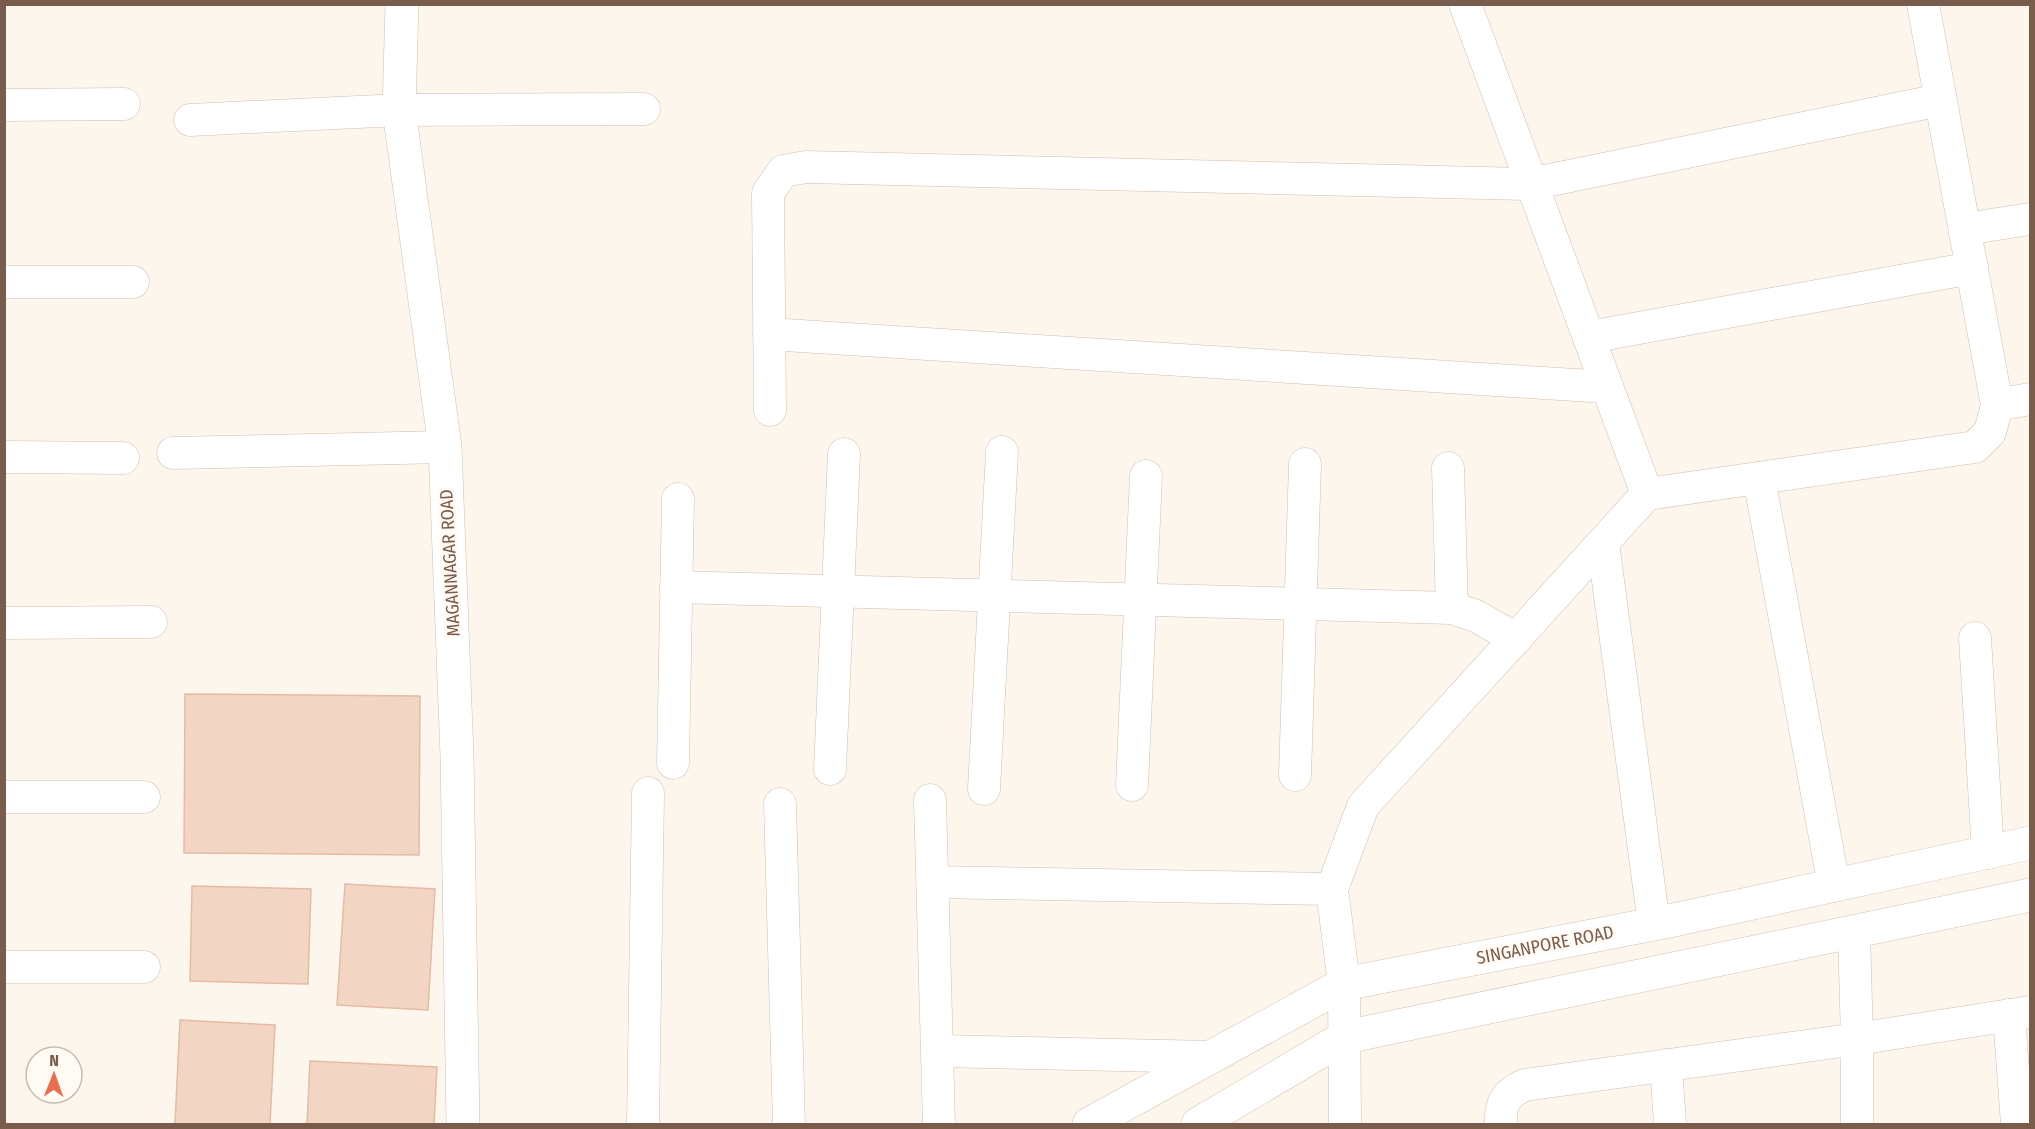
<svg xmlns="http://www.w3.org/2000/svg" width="2035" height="1129" viewBox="0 0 2035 1129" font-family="'Fira Sans Condensed',sans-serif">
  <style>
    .building { fill: #f3d5c3; stroke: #e6bba3; stroke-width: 1.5 }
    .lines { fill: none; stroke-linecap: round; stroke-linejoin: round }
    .minor-casing { stroke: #d1beb0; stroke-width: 33 }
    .tertiary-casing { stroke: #d1beb0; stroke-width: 34 }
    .secondary-casing { stroke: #d6c0b0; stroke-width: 34 }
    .minor { stroke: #fff; stroke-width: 32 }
    .tertiary { stroke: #fff; stroke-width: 33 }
    .secondary { stroke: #fff; stroke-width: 33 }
    .labels { text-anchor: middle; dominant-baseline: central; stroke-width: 6; stroke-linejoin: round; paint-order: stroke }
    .street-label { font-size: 18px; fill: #7a5c4d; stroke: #fffaf3 }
  </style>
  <rect width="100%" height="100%" fill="#fdf6ec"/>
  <!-- building -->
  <g class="building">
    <polygon points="185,694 420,696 419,855 184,853"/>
    <polygon points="345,884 435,889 428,1010 337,1005"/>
    <polygon points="192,886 311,889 308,984 190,981"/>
    <polygon points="180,1020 275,1025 270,1124 175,1124"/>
    <polygon points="310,1061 437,1067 434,1124 307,1124"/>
  </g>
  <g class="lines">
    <defs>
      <g id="minor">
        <polyline points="4,105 124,104"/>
        <polyline points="190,120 399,110 644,109"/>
        <polyline points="1965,229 2030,219"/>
        <polyline points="4,282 133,282"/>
        <polyline points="769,334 1607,387"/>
        <polyline points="1589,337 1972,268"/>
        <polyline points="1997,405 2030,399"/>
        <polyline points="770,410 768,193 783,171 806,167 1531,184 1940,100"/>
        <polyline points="173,453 445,447"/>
        <polyline points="4,457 123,458"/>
        <polyline points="1448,468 1452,608"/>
        <polyline points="1759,478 1834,886"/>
        <polyline points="1647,494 1975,447 1990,432 1997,405 1923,4"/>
        <polyline points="1603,543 1654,924"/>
        <polyline points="676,587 1452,608 1476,616 1516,639"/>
        <polyline points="4,623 151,622"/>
        <polyline points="1975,638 1988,853"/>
        <polyline points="673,763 678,499"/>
        <polyline points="830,769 844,454"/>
        <polyline points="1295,775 1305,464"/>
        <polyline points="1132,785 1146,476"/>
        <polyline points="984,789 1002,452"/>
        <polyline points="4,797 144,797"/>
        <polyline points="930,800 939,1124"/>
        <polyline points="780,804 789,1124"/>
        <polyline points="933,882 1332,889"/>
        <polyline points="1854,931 1857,1039 1857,1124"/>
        <polyline points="4,967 144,967"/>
        <polyline points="2009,1015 2017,1124"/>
        <polyline points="938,1051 1212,1057"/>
        <polyline points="1666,1065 1670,1124"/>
        <polyline points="643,1124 648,793"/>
        <polyline points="1345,1124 1344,984 1332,889 1363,806 1647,494 1465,4"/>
        <path d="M1501,1124C1500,1103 1506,1093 1525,1085L1857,1039L2030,1012"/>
      </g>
      <polyline id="tertiary" points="402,4 399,110 445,447 457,756 463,1124"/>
      <g id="secondary">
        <polyline points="1089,1124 1344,984 1669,921 2030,843"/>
        <polyline points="1198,1124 1345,1037 2030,895"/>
      </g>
    </defs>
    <!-- minor casing -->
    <use href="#minor" class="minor-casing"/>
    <!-- tertiary casing -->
    <use href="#tertiary" class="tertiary-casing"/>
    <!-- secondary casing -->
    <use href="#secondary" class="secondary-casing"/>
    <!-- minor -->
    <use href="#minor" class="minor"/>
    <!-- tertiary -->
    <use href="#tertiary" class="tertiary"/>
    <!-- secondary -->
    <use href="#secondary" class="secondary"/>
  </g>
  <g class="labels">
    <!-- street labels -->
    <g class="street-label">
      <text transform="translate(450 563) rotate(-93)">MAGANNAGAR ROAD</text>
      <text transform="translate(1545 945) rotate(-11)">SINGANPORE ROAD</text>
    </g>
  </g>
  <!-- border -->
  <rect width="2035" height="1129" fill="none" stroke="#7a5c4d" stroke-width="12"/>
  <!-- north arrow -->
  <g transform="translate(54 1075) rotate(1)"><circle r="28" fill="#fffaf3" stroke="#cabbb1" stroke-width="1.5"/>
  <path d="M0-4.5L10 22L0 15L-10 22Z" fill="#e76f51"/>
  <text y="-9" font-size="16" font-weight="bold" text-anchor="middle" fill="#7a5c4d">N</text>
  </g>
</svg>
